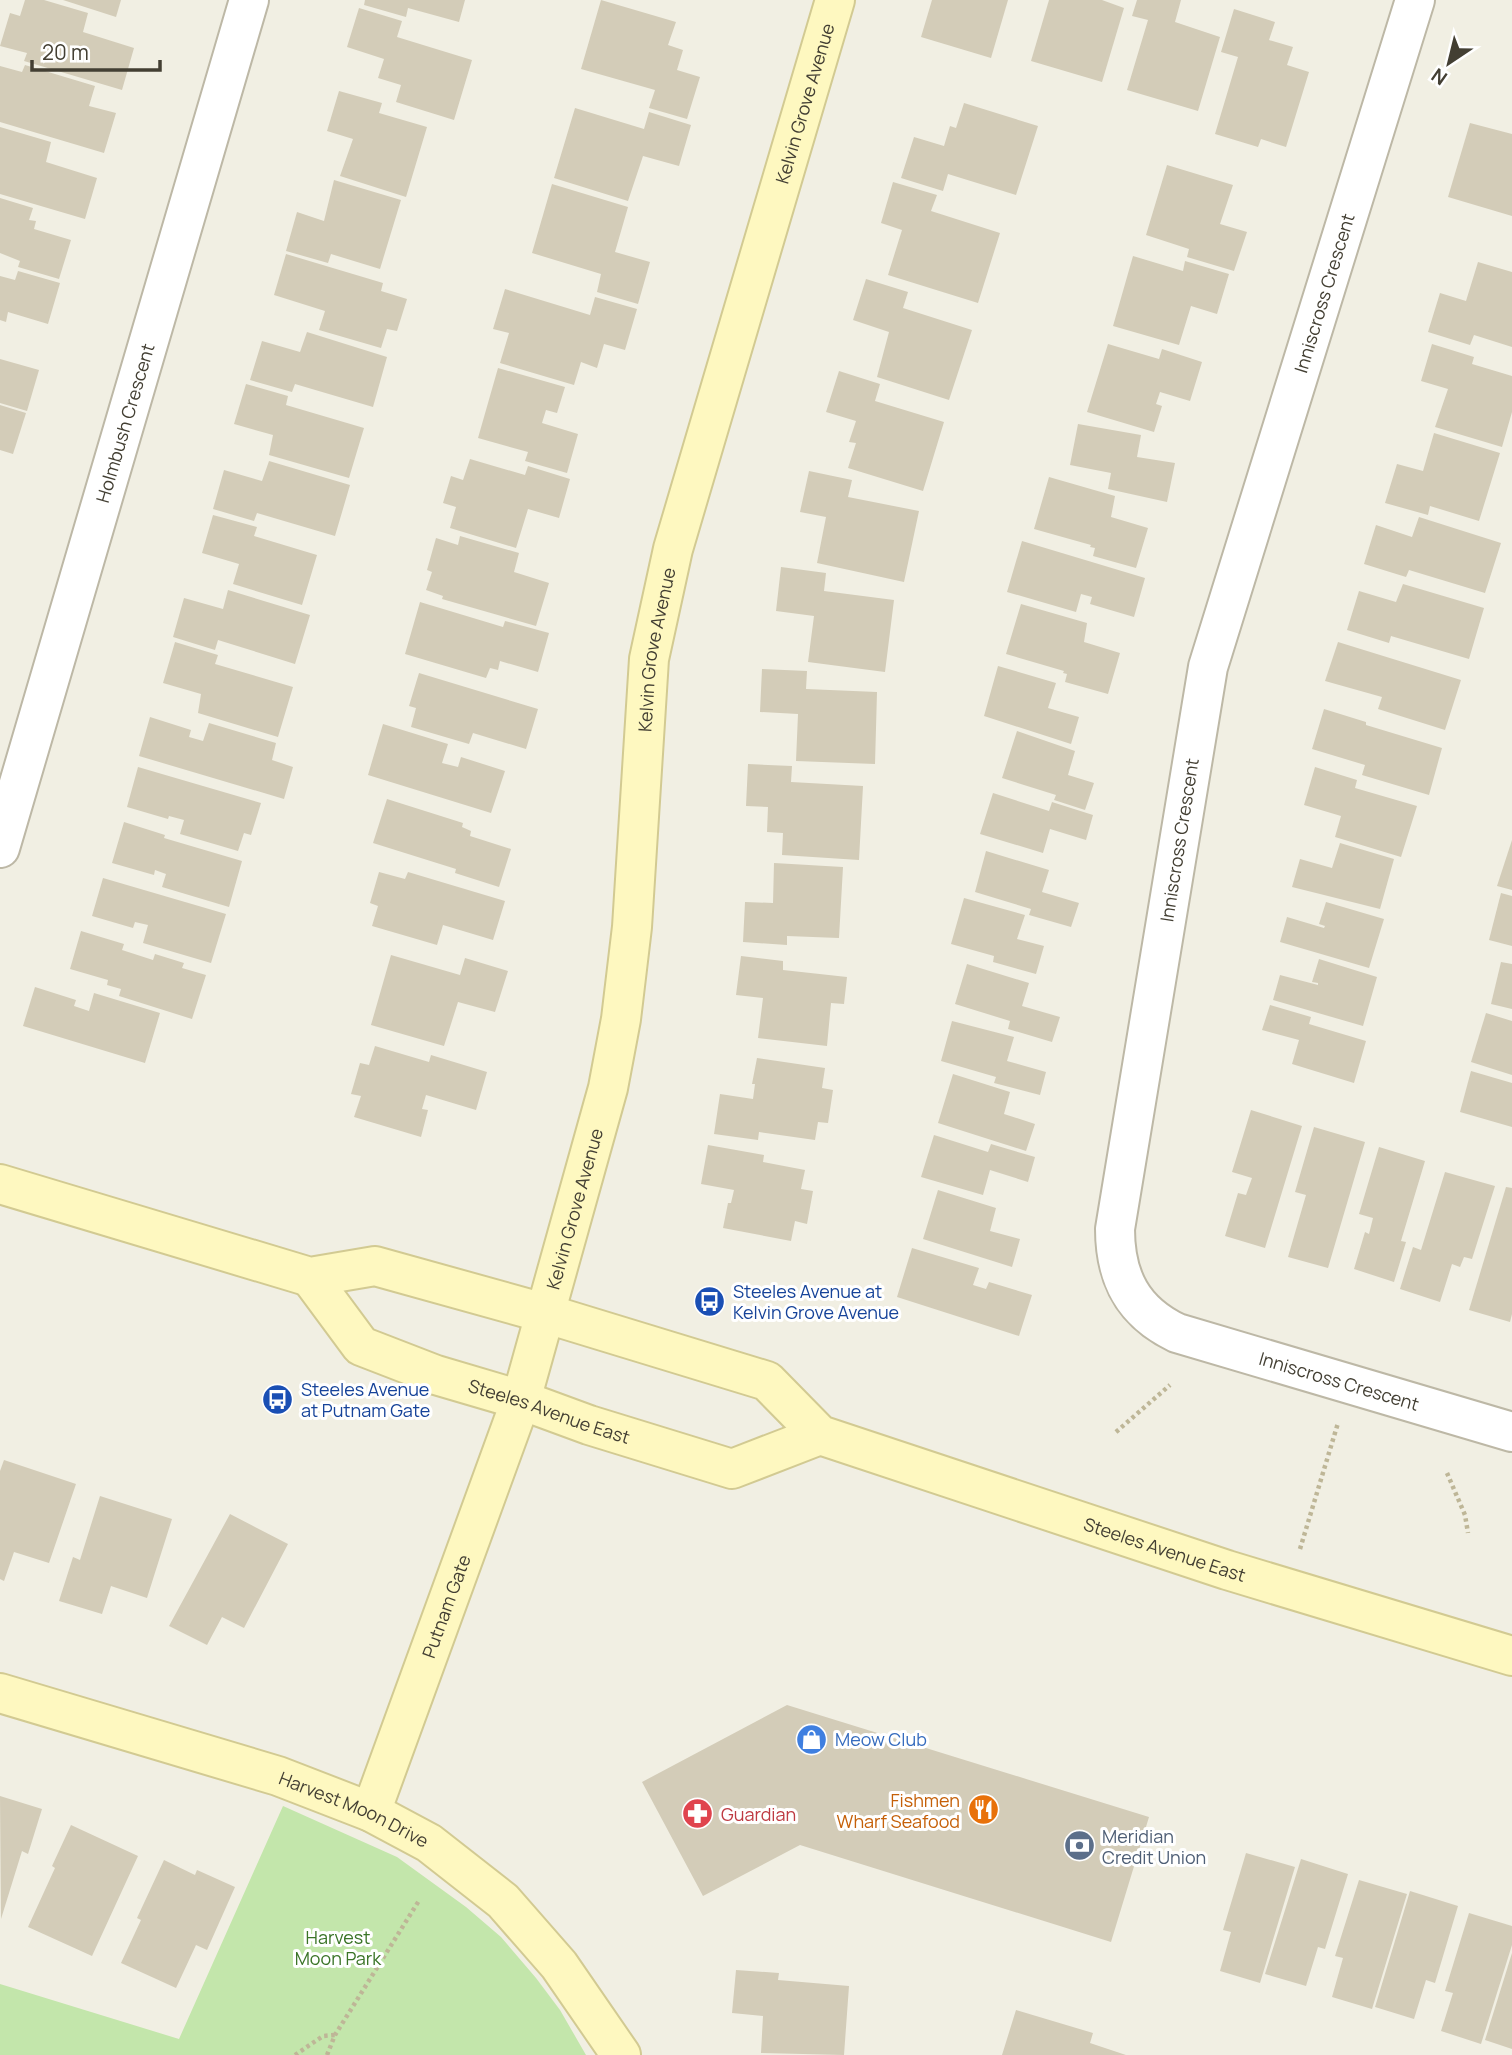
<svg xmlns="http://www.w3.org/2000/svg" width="1512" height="2055" viewBox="0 0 1512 2055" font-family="Manrope,sans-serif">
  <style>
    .green { fill: #c3e6ab }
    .building { fill: #d3ccb8 }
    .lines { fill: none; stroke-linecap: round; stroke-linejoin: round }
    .street-casing { stroke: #bdb8a6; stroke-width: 42 }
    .secondary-casing { stroke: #d2ca92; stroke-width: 42 }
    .path { stroke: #beb697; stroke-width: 4.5; stroke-dasharray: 3.5 3.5; stroke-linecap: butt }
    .street { stroke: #fff; stroke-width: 38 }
    .secondary { stroke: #fef8c0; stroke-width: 38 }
    .labels { text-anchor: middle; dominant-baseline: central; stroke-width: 6; stroke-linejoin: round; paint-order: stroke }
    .street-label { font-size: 18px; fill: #433f33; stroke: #fff }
    .transit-label { font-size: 18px; fill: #164399; stroke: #fff; text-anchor: start }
    .shop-label { font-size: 18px; fill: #366cbe; stroke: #fff; text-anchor: start }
    .food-label { font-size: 18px; fill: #c56008; stroke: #fff; text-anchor: end }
    .health-label { font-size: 18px; fill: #be3a42; stroke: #fff; text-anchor: start }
    .service-label { font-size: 18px; fill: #4e5e75; stroke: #fff; text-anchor: start }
    .park-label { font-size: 18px; fill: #3a7427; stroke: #fff }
  </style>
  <rect width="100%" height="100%" fill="#f1efe3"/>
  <!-- green -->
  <polygon class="green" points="283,1806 397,1857 466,1907 501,1937 536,1978 560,2010 586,2055 0,2055 0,1984 179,2039"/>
  <!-- building -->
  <g class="building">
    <polygon points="25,0 44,0 88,13 83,32 134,48 122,90 24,61 27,53 0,46 10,13 20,16"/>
    <polygon points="63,0 121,0 116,17"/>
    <polygon points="365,0 465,0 459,22 408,8 406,17 364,5"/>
    <polygon points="601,0 676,22 668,45 683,50 677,70 700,77 687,119 649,108 655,90 581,69"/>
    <polygon points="932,0 1008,0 991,58 921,37"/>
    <polygon points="1049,0 1102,0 1124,8 1102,82 1031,61"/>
    <polygon points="1137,0 1181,0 1175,22 1220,37 1198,111 1127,90 1148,20 1132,16"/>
    <polygon points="359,8 402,21 397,37 472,60 454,120 396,102 401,85 378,78 384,59 347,47"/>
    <polygon points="1234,9 1275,22 1269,40 1293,47 1287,65 1309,72 1286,147 1261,139 1258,147 1215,134 1238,57 1221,52"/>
    <polygon points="25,65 95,86 89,106 116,113 104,153 0,122 0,66 22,72"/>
    <polygon points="339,91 382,103 379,113 427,127 406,197 340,176 353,139 327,131"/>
    <polygon points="964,103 1038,126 1016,195 948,174 943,191 901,178 914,137 944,146 950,126 956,128"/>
    <polygon points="575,108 644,129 649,112 691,125 679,166 643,156 628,201 554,178"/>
    <polygon points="1470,123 1512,134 1512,216 1448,197"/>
    <polygon points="0,127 51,142 46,162 97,178 85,219 0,194"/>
    <polygon points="1167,165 1233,185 1220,224 1247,232 1234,271 1187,257 1189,249 1146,235"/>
    <polygon points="334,180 401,200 380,269 331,254 328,263 286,251 297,212 324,221"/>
    <polygon points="893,182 937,195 931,211 1000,233 978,303 888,275 902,230 881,223"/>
    <polygon points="552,184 628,207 615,252 650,262 638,304 597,292 601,274 532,253"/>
    <polygon points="0,198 33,208 29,220 36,221 34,229 71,240 59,279 18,267 20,261 0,253"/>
    <polygon points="286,254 383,283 381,291 407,299 397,331 387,329 381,348 319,330 325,311 274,295"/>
    <polygon points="1133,256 1183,271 1185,261 1229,274 1217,314 1191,306 1179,345 1113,326"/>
    <polygon points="1478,262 1512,272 1512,347 1474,335 1470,345 1428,332 1440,293 1466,301"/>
    <polygon points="18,271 60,283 48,324 8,312 6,322 0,320 0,276 15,280"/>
    <polygon points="866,279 908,292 903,308 972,330 949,400 877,377 889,332 853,320"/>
    <polygon points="505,289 590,315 595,297 637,309 625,350 604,344 597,368 581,362 574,385 500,363 509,333 493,329"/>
    <polygon points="307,332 387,357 373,407 295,384 292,392 250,380 262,341 300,352"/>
    <polygon points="1108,344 1159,359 1162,349 1202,362 1190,401 1160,392 1156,404 1162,406 1154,432 1087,412"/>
    <polygon points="1432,344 1474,357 1472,364 1512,376 1512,412 1502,447 1435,427 1448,389 1421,381"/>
    <polygon points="0,359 39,370 27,411 0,403"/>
    <polygon points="498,368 565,387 557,413 546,410 542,423 578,434 567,473 525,461 528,452 478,438"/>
    <polygon points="839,371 880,384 875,401 944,422 923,491 848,468 856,443 849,442 856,421 826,412"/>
    <polygon points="246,384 288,396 286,405 364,428 349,478 269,455 273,435 234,424"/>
    <polygon points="0,405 26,413 13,454 0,450"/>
    <polygon points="1078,424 1141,435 1137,457 1175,463 1167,502 1108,489 1111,473 1070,465"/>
    <polygon points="1434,433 1500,453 1479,521 1430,506 1428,515 1385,503 1397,464 1423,471"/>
    <polygon points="470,459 525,475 528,466 570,479 559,518 528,509 516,548 450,528 456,507 443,503 451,476 463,480"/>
    <polygon points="269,461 350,485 335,536 257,513 254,521 213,509 224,470 262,481"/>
    <polygon points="809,471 852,480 848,497 919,511 904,582 817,563 826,517 800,512"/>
    <polygon points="1049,477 1115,496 1111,517 1148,528 1136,568 1093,556 1095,548 1090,547 1091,545 1034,529"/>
    <polygon points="213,515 257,527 254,536 317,555 302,605 233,584 239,564 202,553"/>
    <polygon points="1419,517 1501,543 1485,593 1409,570 1406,577 1364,564 1376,525 1412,537"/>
    <polygon points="460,536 519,553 514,572 549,583 536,626 442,599 443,596 426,590 432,572 427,570 436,538 458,545"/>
    <polygon points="1022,541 1145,578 1134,617 1090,604 1092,597 1081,594 1076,612 1007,592"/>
    <polygon points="781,567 826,573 824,591 894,600 885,672 808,662 814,616 776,611"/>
    <polygon points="1403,584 1484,608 1469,659 1391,636 1389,643 1347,630 1359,591 1396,602"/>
    <polygon points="228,590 310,615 295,664 218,640 215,650 173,637 184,598 223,609"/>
    <polygon points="420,602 503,627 505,621 549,633 538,672 500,661 498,670 490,668 486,678 405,654"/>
    <polygon points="1021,604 1087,623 1084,642 1120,653 1108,694 1065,682 1067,674 1063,673 1064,671 1006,654"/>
    <polygon points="175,642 218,655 215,664 293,687 278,737 198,713 201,694 163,683"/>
    <polygon points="1338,642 1461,680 1445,730 1378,709 1382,697 1325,681"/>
    <polygon points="998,666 1056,683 1048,708 1079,717 1071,744 984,716"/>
    <polygon points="762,669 807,671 806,689 877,692 875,764 796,761 798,714 760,712"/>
    <polygon points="419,673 538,709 526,749 473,733 469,744 411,727 416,708 409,706"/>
    <polygon points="1324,709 1366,722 1366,725 1442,748 1429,795 1362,775 1365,765 1312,749"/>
    <polygon points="150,717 191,730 189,737 203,741 209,723 276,743 272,760 293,767 284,799 139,756"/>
    <polygon points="383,724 448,744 442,763 458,767 461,757 505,771 491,813 368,775"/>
    <polygon points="1017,731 1075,751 1068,775 1094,783 1085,810 1054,800 1056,795 1002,778"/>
    <polygon points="748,764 792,766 791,782 863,786 859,860 782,855 783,833 767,832 768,807 746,806"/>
    <polygon points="138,767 261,803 251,835 244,833 238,851 180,834 184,820 169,816 168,819 127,807"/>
    <polygon points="1315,767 1357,780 1355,788 1417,806 1401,857 1335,837 1341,816 1304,805"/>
    <polygon points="993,793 1049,811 1052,802 1093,815 1086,840 1050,829 1043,853 980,834"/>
    <polygon points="387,799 463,823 462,827 471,831 470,836 511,849 499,887 455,873 456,869 373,843"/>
    <polygon points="124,822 165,835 164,838 242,861 229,907 162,887 166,874 155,870 154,875 112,863"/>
    <polygon points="1512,840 1512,890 1497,886"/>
    <polygon points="1340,843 1394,859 1380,909 1292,887 1300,859 1332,868"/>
    <polygon points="986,851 1049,870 1042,892 1079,903 1071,927 1029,915 1031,909 975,892"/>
    <polygon points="774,863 843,867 839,938 787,936 787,945 743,942 745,902 773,903"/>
    <polygon points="379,872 405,879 408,872 505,901 493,940 443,925 437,945 372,926 378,906 370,903"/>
    <polygon points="103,878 226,914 211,963 143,943 148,925 135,922 133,928 92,916"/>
    <polygon points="1501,893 1512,896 1512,946 1489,940"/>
    <polygon points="964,898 1025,915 1017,939 1044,946 1036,974 993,962 994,956 951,944"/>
    <polygon points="1326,902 1384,919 1369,968 1280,942 1287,917 1324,928 1325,926 1319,924"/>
    <polygon points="81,931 124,944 122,950 153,960 155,954 184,963 182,968 206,975 192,1019 119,996 121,989 107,985 108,980 70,969"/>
    <polygon points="391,955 460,975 465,958 508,971 495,1012 458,1002 444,1046 371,1025"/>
    <polygon points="741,956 783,961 783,970 847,977 844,1004 831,1003 827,1046 758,1038 763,998 736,995"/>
    <polygon points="1319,959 1377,977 1363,1026 1273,1000 1280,975 1318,985 1318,983 1312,982"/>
    <polygon points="1501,962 1512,964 1512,1009 1491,1004"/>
    <polygon points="967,964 1029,983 1022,1006 1060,1017 1052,1042 1008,1029 1010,1021 955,1004"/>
    <polygon points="35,987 76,1000 74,1006 89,1011 94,993 160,1013 145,1063 23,1026"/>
    <polygon points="1270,1005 1311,1017 1309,1024 1366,1041 1354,1083 1292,1064 1299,1040 1262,1030"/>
    <polygon points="1486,1013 1512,1021 1512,1075 1471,1062"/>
    <polygon points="952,1021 1014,1037 1007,1061 1046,1072 1040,1095 994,1083 996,1077 941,1061"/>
    <polygon points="375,1046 429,1062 431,1055 487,1072 476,1110 426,1095 422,1109 428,1110 421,1137 354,1117 361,1096 351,1094 360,1063 369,1065"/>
    <polygon points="757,1058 825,1068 822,1088 833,1090 828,1123 818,1122 815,1140 759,1132 758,1140 714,1134 720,1094 753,1099 755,1084 752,1084"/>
    <polygon points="1471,1071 1512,1083 1512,1127 1460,1112"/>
    <polygon points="953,1074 1010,1092 1004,1114 1035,1124 1026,1151 938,1123"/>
    <polygon points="1251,1110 1302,1126 1265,1248 1225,1236 1238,1193 1246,1195 1252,1178 1232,1172"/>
    <polygon points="1314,1127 1365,1142 1328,1268 1288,1257 1306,1195 1295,1192"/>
    <polygon points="934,1135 988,1152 991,1144 1035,1157 1028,1182 990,1170 983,1195 921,1177"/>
    <polygon points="708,1145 764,1155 763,1162 805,1170 801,1189 813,1191 807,1224 795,1221 791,1241 723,1228 728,1203 731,1203 734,1190 701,1184"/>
    <polygon points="1379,1147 1425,1161 1401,1241 1406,1242 1394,1282 1354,1269 1365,1232 1369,1234 1373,1218 1359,1214"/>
    <polygon points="1445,1172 1495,1186 1472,1259 1464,1257 1460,1267 1452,1264 1440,1302 1400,1289 1413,1247 1421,1250"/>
    <polygon points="1506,1187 1512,1188 1512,1314 1510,1322 1469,1310"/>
    <polygon points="938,1190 996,1208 990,1231 1020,1239 1012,1267 923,1239"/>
    <polygon points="912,1248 979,1268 973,1285 986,1289 989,1282 1032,1295 1019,1336 897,1297"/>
    <polygon points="4,1460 76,1484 49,1563 14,1552 4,1581 0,1579 0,1471"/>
    <polygon points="100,1496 172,1519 147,1598 111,1586 102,1614 59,1601 73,1557 80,1560"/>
    <polygon points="230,1514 288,1544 244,1628 222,1617 207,1645 169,1626"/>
    <polygon points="787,1705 1149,1817 1111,1942 800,1845 703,1896 642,1782"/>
    <polygon points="0,1796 42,1809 28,1854 22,1851 1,1919"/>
    <polygon points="71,1825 138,1856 92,1956 28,1927 55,1868 52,1866"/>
    <polygon points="1246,1853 1295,1867 1260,1983 1220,1971 1231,1932 1223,1930"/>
    <polygon points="1301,1859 1348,1874 1325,1949 1318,1947 1306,1986 1265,1974"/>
    <polygon points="164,1860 195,1875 197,1870 235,1887 207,1950 196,1945 176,1988 121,1963 141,1920 137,1918"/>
    <polygon points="1359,1880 1407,1894 1372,2009 1332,1997 1343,1958 1335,1956"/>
    <polygon points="1410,1891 1458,1906 1435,1983 1426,1980 1414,2019 1375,2007"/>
    <polygon points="1469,1913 1512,1926 1512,1945 1481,2044 1441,2031 1453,1993 1445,1991"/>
    <polygon points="1512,1953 1512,2049 1485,2040"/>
    <polygon points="736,1970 779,1973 778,1980 849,1986 844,2055 761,2053 763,2016 732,2013"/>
    <polygon points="1016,2010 1093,2033 1090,2043 1126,2055 1002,2055"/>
  </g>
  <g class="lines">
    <defs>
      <g id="street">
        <path id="s1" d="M1415,0L1208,667L1115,1229C1115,1278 1133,1312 1177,1333L1512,1432"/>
        <path id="s2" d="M0,848L249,0"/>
      </g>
      <g id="secondary">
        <path id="s3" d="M0,1184L310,1277L375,1266L544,1313L767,1381L820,1435L1227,1570L1512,1656"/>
        <path id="s4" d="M310,1277L361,1346L436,1375L521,1400L589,1425L732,1469L820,1435"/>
        <path id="s5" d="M0,1693L278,1776L371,1812L429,1843L503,1901L559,1965L621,2055"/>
        <path id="s6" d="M371,1812L521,1400L608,1088L621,1019L632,927L649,659L673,549L835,0"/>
      </g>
    </defs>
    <!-- street casing -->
    <use href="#street" class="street-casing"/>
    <!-- secondary casing -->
    <use href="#secondary" class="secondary-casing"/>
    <!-- path -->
    <g class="path">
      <polyline points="1116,1432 1170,1385"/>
      <polyline points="1447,1473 1465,1515 1468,1533"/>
      <polyline points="1300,1549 1338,1423"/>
      <polyline points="295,2055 323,2036 335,2035"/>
      <polyline points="327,2055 335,2035 420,1899"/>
    </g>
    <!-- street -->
    <use href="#street" class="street"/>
    <!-- secondary -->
    <use href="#secondary" class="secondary"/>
  </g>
  <!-- icons -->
  <defs>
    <symbol id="bus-disc" viewBox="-11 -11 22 22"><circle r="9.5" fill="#1a4fb4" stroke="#fff"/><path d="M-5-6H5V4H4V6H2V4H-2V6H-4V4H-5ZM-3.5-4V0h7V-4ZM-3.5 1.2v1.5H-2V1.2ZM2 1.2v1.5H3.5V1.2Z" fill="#fff"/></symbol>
    <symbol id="shop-disc" viewBox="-11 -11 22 22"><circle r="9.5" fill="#3f7fe0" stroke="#fff"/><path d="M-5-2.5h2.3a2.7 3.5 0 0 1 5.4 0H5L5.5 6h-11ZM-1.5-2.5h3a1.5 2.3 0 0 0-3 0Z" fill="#fff"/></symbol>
    <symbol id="restaurant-disc" viewBox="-11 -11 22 22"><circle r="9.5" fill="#e8710a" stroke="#fff"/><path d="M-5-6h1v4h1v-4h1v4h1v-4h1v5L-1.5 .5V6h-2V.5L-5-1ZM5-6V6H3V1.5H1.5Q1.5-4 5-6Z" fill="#fff"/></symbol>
    <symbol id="pharmacy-disc" viewBox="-11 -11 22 22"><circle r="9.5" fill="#e0444e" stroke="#fff"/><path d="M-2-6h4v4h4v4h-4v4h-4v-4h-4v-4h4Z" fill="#fff"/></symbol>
    <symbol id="bank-disc" viewBox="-11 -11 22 22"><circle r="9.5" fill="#5c6f8a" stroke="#fff"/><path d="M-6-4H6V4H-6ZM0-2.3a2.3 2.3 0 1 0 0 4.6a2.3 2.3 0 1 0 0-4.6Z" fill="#fff"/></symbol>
  </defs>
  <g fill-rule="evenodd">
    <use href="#bus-disc" x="692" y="1284" width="35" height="35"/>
    <use href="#bus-disc" x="260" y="1382" width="35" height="35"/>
    <use href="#shop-disc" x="794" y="1722" width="35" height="35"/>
    <use href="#restaurant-disc" x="966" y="1792" width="35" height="35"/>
    <use href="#pharmacy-disc" x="680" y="1796" width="35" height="35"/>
    <use href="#bank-disc" x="1062" y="1828" width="35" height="35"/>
  </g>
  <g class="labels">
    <!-- street labels -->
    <g class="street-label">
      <text stroke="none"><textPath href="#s6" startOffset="1771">Kelvin Grove Avenue</textPath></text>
      <text transform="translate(1324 293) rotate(-73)">Inniscross Crescent</text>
      <text stroke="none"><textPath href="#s2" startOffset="443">Holmbush Crescent</textPath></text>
      <text stroke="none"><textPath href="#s6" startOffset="1204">Kelvin Grove Avenue</textPath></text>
      <text transform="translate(1179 840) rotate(-81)">Inniscross Crescent</text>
      <text stroke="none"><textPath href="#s6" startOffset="637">Kelvin Grove Avenue</textPath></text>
      <text stroke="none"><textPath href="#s1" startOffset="1566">Inniscross Crescent</textPath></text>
      <text stroke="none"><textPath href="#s4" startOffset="285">Steeles Avenue East</textPath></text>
      <text stroke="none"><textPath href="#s3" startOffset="1237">Steeles Avenue East</textPath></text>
      <text stroke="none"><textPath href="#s6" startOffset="219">Putnam Gate</textPath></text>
      <text stroke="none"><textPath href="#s5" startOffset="373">Harvest Moon Drive</textPath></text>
    </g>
    <!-- transit labels -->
    <g class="transit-label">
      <text x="733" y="1291">Steeles Avenue at<tspan x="733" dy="21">Kelvin Grove Avenue</tspan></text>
      <text x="301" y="1389">Steeles Avenue<tspan x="301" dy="21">at Putnam Gate</tspan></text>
    </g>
    <!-- shop labels -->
    <g class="shop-label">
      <text x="835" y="1739">Meow Club</text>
    </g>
    <!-- food labels -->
    <g class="food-label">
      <text x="960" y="1800">Fishmen<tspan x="960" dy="21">Wharf Seafood</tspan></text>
    </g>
    <!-- health labels -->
    <g class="health-label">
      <text x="721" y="1814">Guardian</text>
    </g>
    <!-- service labels -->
    <g class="service-label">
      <text x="1102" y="1836">Meridian<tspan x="1102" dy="21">Credit Union</tspan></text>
    </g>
    <!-- park labels -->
    <g class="park-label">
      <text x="338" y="1937">Harvest<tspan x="338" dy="21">Moon Park</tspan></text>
    </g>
  </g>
  <!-- north arrow -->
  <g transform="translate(1449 63) rotate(215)" stroke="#ffffff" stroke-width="5" paint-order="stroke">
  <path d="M0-5L12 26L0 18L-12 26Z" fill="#433f33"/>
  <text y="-10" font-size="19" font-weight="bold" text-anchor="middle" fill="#433f33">N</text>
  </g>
  <!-- scale -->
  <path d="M32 60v10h128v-10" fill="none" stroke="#433f33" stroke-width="3.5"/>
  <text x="42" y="60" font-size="21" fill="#433f33" stroke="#ffffff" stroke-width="5" paint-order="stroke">20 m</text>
</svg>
